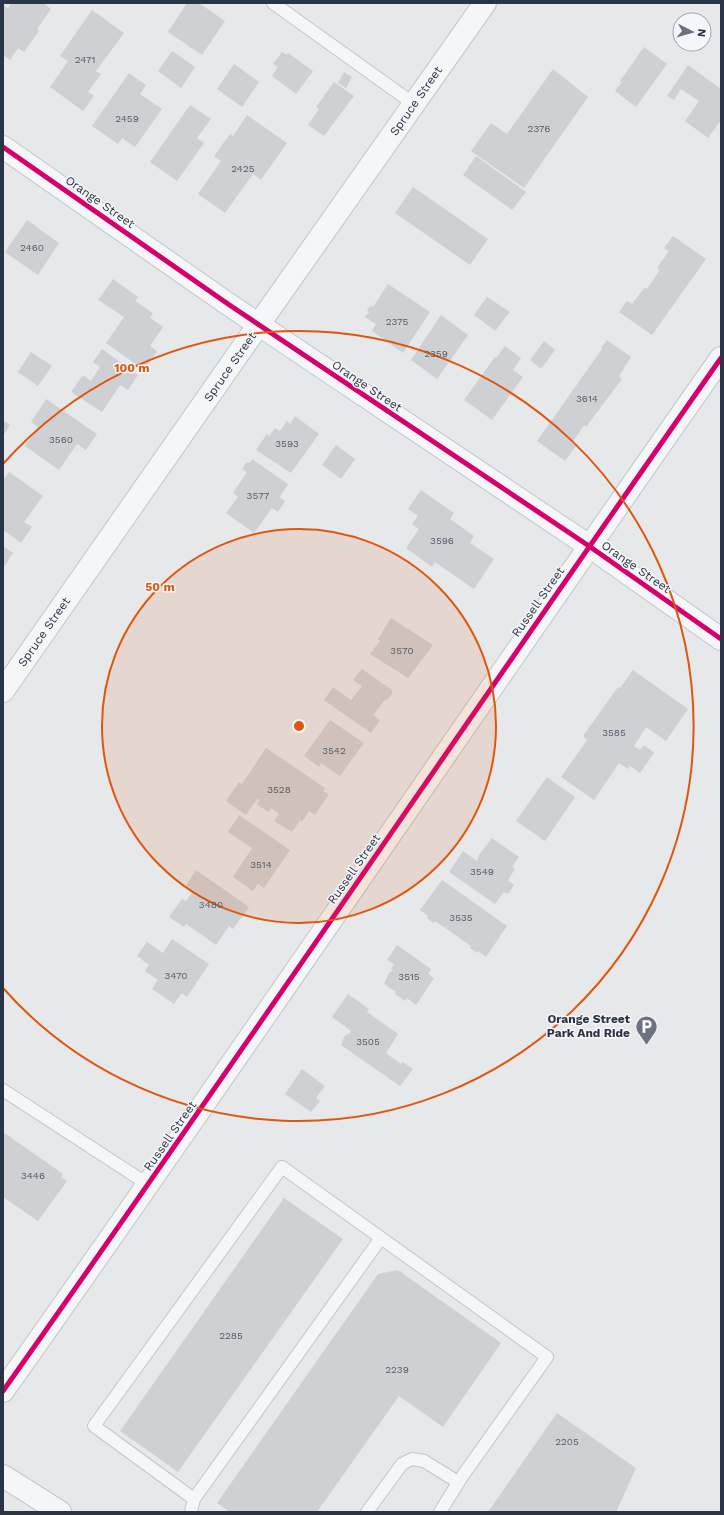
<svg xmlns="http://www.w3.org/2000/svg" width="724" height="1515" viewBox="0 0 724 1515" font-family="'Work Sans',sans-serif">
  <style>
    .building { fill: #ced0d3 }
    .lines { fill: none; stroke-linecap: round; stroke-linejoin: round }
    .service-casing { stroke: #c4c6c8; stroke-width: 14 }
    .minor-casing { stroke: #c4c6c8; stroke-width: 24 }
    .tertiary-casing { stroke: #c4c6c8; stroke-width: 24 }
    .service { stroke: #f5f6f7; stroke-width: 12 }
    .minor { stroke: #f5f6f7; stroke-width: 22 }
    .tertiary { stroke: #f5f6f7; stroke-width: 22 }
    .cycleway-casing { stroke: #f4f6f9; stroke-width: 8 }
    .cycleway { stroke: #d6006c; stroke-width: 5 }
    .ring { fill: none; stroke: #df570f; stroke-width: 2 }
    .labels { text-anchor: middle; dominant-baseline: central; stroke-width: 3; stroke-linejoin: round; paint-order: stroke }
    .number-label { font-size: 10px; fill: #545c69 }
    .street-label { font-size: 12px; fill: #2b3445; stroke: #f4f6f9 }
    .poi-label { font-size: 12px; font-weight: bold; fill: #2b3445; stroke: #f4f6f9; text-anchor: end }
    .centre { fill: #df570f; stroke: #f4f6f9; stroke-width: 2 }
    .ring-label { font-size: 12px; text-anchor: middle; font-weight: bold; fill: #df570f; stroke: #f4f6f9; stroke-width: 3; stroke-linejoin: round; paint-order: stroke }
  </style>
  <rect width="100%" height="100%" fill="#e6e8ea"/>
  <!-- building -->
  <g class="building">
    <polygon points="12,3 43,3 51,9 37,29 39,31 24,52 18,48 10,60 3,55 3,5 8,8"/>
    <polygon points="187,3 199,3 225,21 202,55 168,32"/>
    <polygon points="92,10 124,33 96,71 101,74 88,92 94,96 83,111 50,87 68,61 60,56"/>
    <polygon points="644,47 667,64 636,107 615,91 622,82 620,81"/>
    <polygon points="172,51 195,67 181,88 158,71"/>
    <polygon points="282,52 287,55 288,53 313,71 296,94 272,76 278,67 273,64"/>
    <polygon points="234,64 259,82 242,107 217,89"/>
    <polygon points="688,65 721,89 721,120 708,138 685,121 699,101 681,89 674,100 667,96"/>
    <polygon points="553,69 588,97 524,188 471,151 491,123 507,134"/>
    <polygon points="344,72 352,77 346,88 338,83"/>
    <polygon points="129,73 146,85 140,94 162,109 135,147 122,138 118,144 92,126"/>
    <polygon points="334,82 354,96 324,136 308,125 319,109 316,107"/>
    <polygon points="190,105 211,119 197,138 204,143 177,181 150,162"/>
    <polygon points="247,115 287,143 261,180 253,174 225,213 198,194 221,161 214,156 230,134 233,136"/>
    <polygon points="476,156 526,192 512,210 463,175"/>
    <polygon points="413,187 488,239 470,265 395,213"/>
    <polygon points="27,220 59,243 38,275 5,252"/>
    <polygon points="673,236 706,259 652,335 619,312 627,301 632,304 645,287 647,289 660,270 657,268 669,251 664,248"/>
    <polygon points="113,279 138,297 135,301 153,313 150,318 163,327 150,346 157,351 144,370 106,343 124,317 98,300"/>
    <polygon points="388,284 430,312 403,353 372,331 376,324 365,317 369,312 367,311 370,306 373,307"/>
    <polygon points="487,297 510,312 495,331 474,315"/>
    <polygon points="441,315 468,335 437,379 411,360"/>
    <polygon points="607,340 631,357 619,376 622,379 586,427 584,425 572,443 576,446 565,461 537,441 602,349 601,348"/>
    <polygon points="544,341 555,350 541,369 530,360"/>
    <polygon points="505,346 521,358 513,370 523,377 492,420 464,400 495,357 496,358"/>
    <polygon points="102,349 138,375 128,390 120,385 102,412 71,392 83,375 91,381 100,367 93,362"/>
    <polygon points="31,352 52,366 38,386 18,372"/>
    <polygon points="46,399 97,434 86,450 77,444 59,470 25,446 38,427 31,422"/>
    <polygon points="295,416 319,434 291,473 256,450 267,434 269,436 275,428 280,431 287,421 290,424"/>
    <polygon points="3,420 10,425 3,436"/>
    <polygon points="336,445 355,459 341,479 322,465"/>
    <polygon points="252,459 288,484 280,497 285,501 278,512 272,508 254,533 226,513 238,497 233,493 247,472 242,469 247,462 250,463"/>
    <polygon points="9,472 43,496 24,522 32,527 21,543 3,530 3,481"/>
    <polygon points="421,490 454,513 450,519 474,536 470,543 494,559 474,589 435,562 432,567 406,548 419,529 412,524 418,516 408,509"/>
    <polygon points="3,546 13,553 3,568"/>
    <polygon points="391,618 433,645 408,678 370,654 380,641 378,639"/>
    <polygon points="362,669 392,690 392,694 388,699 384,701 373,715 380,720 371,733 324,700 333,687 351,700 362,686 353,680"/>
    <polygon points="633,670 688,709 666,741 646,727 634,746 640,750 644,745 654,753 640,773 630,766 628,769 619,763 594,800 561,777 587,740 583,736 618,687 620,688"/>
    <polygon points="330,720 364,743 340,776 321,763 319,767 304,756"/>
    <polygon points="266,748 325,788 323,791 329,794 315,815 309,811 302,822 300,820 292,832 274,821 279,814 271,808 268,812 257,804 260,800 257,799 246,815 226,801 239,782 242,784"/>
    <polygon points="547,777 575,797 545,841 516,821"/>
    <polygon points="239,815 290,850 264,888 258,884 253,891 233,877 252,848 228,832"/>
    <polygon points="492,838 519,857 512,867 515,869 508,880 514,885 508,894 504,892 495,904 449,872 463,851 477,861 479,855"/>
    <polygon points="196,870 249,907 233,929 229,926 216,945 186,924 184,927 169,917 182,899 186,901 193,891 186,885"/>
    <polygon points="442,880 507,926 486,957 478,951 477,953 470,948 471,946 435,921 433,923 427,918 428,916 420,910"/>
    <polygon points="172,939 209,964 187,997 182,993 174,1004 152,989 158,980 145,971 149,965 137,956 147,942 163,953"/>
    <polygon points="397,945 431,969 428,974 434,978 416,1005 407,998 405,1001 395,994 396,992 384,984 389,973 393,970 391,969 394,964 387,960"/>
    <polygon points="348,994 369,1009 367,1012 398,1034 386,1053 401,1064 403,1062 413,1069 400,1086 341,1045 345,1035 349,1034 351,1031 332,1017"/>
    <polygon points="302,1069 325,1086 316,1098 320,1101 311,1112 285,1094"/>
    <polygon points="3,1132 63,1174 61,1177 67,1181 38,1221 3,1197"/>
    <polygon points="284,1198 343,1239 178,1472 120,1431"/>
    <polygon points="398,1270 501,1343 443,1427 399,1396 317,1512 230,1512 217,1503 378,1274"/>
    <polygon points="557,1413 636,1468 616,1512 488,1512"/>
  </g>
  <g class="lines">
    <defs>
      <g id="service">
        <polyline points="273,3 414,104"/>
        <polyline points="3,1090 149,1185"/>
        <polyline points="381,1238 194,1499 94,1426 282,1167 547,1357 461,1478 440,1512"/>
        <polyline points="191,1512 194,1499"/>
        <polyline points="367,1512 402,1464 412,1459 424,1461 458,1482"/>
      </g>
      <g id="minor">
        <polyline points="259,324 485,3"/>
        <path d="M3,1391C245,1049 480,701 721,358"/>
        <polyline points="3,1476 60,1512"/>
      </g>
      <g id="tertiary">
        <polyline points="3,147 228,304 589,546 721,639"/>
        <polyline points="3,691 259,324"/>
      </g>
    </defs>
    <!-- service casing -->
    <use href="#service" class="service-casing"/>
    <!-- minor casing -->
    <use href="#minor" class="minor-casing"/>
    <!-- tertiary casing -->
    <use href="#tertiary" class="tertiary-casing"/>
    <!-- service -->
    <use href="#service" class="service"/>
    <!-- minor -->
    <use href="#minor" class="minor"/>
    <!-- tertiary -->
    <use href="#tertiary" class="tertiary"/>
    <defs>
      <g id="cycleway">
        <polyline points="3,147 228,304 589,546 721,639"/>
        <path d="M3,1391C245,1049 480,701 721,358"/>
      </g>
    </defs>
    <!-- cycleway casing -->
    <use href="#cycleway" class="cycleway-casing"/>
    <!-- cycleway -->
    <use href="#cycleway" class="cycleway"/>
  </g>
  <!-- distance rings -->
  <circle cx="299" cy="726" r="197" fill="#df570f" fill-opacity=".12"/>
  <g class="ring">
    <circle cx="299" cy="726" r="197"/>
    <path d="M3 464A395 395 0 1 1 3 988"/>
  </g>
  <!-- icons -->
  <defs>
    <symbol id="parking-pin" viewBox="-11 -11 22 30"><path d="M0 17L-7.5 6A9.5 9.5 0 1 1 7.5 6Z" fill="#6c737f" stroke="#f4f6f9"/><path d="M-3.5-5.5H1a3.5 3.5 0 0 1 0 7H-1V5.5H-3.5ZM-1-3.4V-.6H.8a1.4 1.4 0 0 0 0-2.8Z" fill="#fff"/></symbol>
  </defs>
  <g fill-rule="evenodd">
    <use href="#parking-pin" x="634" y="1014" width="25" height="34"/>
  </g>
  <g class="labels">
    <!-- number labels -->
    <g class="number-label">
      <text x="85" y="59">2471</text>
      <text x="127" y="118">2459</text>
      <text x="539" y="128">2376</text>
      <text x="243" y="168">2425</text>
      <text x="32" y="247">2460</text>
      <text x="397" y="321">2375</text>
      <text x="436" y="353">2359</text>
      <text x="587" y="398">3614</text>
      <text x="61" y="439">3560</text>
      <text x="287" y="443">3593</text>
      <text x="258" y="495">3577</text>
      <text x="442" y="540">3596</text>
      <text x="402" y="650">3570</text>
      <text x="614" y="732">3585</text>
      <text x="334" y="750">3542</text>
      <text x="279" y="789">3528</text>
      <text x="261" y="864">3514</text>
      <text x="482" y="871">3549</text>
      <text x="211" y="904">3480</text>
      <text x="461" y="917">3535</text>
      <text x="176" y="975">3470</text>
      <text x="409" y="976">3515</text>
      <text x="368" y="1041">3505</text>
      <text x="33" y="1175">3446</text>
      <text x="231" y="1335">2285</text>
      <text x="397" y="1369">2239</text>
      <text x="567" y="1441">2205</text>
    </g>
    <!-- street labels -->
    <g class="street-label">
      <text transform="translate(416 101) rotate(-55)">Spruce Street</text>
      <text transform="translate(100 202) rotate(35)">Orange Street</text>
      <text transform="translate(230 367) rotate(-55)">Spruce Street</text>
      <text transform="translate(367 386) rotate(34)">Orange Street</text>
      <text transform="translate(636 567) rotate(35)">Orange Street</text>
      <text transform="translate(538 602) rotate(-55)">Russell Street</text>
      <text transform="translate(44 632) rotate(-55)">Spruce Street</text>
      <text transform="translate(354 869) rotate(-55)">Russell Street</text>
      <text transform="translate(170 1136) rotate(-55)">Russell Street</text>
    </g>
    <!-- poi labels -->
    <g class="poi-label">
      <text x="630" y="1019">Orange Street<tspan x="630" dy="14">Park And Ride</tspan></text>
    </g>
  </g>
  <circle cx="299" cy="726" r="6" class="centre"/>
  <g class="ring-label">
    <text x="132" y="372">100 m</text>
    <text x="160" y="591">50 m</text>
  </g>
  <!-- border -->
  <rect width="724" height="1515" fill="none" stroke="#2b3445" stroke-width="8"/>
  <!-- north arrow -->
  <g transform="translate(692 32) rotate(96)"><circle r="19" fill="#f4f6f9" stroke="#a4a8b1"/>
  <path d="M0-3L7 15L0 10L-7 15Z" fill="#6c737f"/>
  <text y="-6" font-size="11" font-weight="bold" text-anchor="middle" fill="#2b3445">N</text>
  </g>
</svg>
